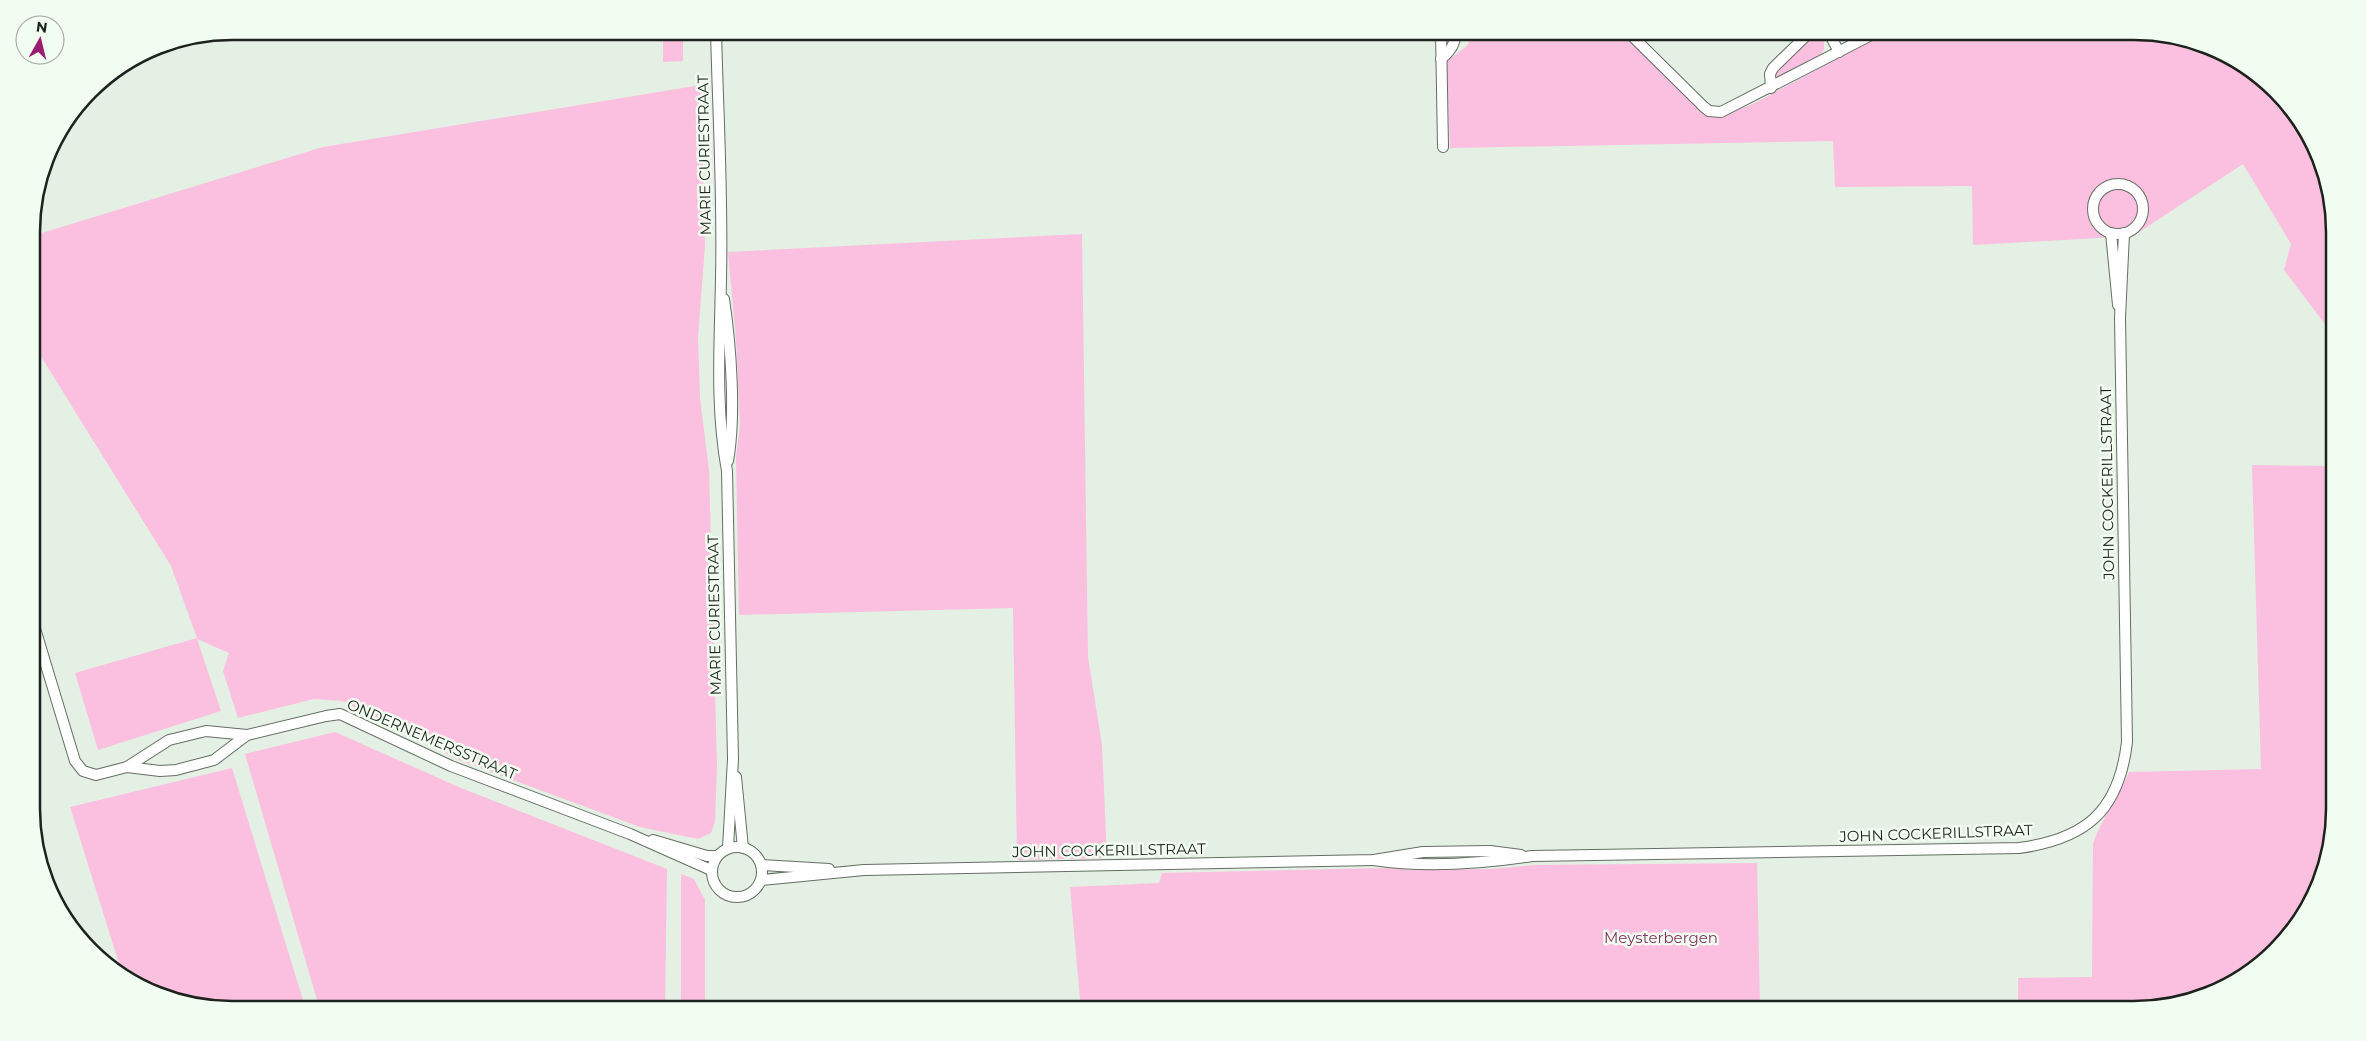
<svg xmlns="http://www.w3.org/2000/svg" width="2366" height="1041" viewBox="0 0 2366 1041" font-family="Montserrat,sans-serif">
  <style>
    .green { fill: #fbbfdf }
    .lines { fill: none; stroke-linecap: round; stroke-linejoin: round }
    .minor-casing { stroke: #656e64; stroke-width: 12 }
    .minor { stroke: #fff; stroke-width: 10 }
    .labels { text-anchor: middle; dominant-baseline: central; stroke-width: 5; stroke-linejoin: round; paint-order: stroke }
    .street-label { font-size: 15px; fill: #1d221d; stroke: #f2fdf1 }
    .park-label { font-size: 15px; fill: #833564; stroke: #f2fdf1 }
    .rim { fill: none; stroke: #1d221d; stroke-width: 2.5 }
  </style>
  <rect width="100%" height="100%" fill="#e4f0e4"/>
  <!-- green -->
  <g class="green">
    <polygon points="663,31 683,31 683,61 663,62"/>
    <polygon points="1474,31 1620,31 1706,115 1719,117 1753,104 1889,31 2134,31 2210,46 2256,73 2293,110 2320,156 2333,206 2333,357 2325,324 2284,270 2291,244 2243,164 2133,236 1973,245 1972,186 1835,187 1833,141 1450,148 1447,61 1467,46"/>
    <polygon points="1814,37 1824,40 1824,49 1821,54 1778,77 1776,76 1777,71"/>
    <polygon points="701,85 705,246 698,337 700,398 709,470 717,765 715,822 711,833 698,839 640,827 459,760 343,701 314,699 238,718 223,671 229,653 197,639 221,711 98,750 75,673 197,638 171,566 32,342 32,236 323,147"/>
    <polygon points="1082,234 1088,657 1102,745 1107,858 1017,860 1013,608 739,615 736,457 740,425 736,339 728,252"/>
    <path d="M2252,465L2334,466L2335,809L2320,885L2293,931L2246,976L2199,999L2147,1009H2018V978L2092,977L2093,843C2102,819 2118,796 2129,772L2261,769Z"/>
    <polygon points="335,732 461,788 667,869 665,1010 320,1010 245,754"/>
    <polygon points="232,768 306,1010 232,1010 156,995 123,976 70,807"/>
    <polygon points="1757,863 1760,1008 1830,1009 1081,1010 1070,887 1159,883 1162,873 1383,868 1412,870 1492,869 1533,865"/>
    <polygon points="681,874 694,879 705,900 705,1010 681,1010"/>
  </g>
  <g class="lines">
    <defs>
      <g id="minor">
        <polyline points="236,31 256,31"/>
        <path d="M716,31C718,113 723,196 721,278C720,343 715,406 727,471L733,759L728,848"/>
        <polyline points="1441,31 1443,147"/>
        <polyline points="1627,31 1704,107 1709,111 1721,112 1879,31"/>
        <polyline points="1828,31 1839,52"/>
        <path d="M1441,59C1451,51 1455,44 1456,31"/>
        <polyline points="1771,88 1770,74 1773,68 1811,31"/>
        <circle cx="2118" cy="209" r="25"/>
        <polyline points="2111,233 2118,305"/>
        <path d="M724,299C731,346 736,415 728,461"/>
        <polyline points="33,622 75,761 83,771 96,775 127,767 160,771 176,770 214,760 247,735"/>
        <polyline points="127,767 169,740 206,731 247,735 326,716 340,714 451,766 630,834 711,870"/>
        <polyline points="736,777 743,848"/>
        <polyline points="653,840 707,856 717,856"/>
        <circle cx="737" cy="872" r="25"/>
        <path d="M1374,860C1426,868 1480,864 1532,856L2019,848C2086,839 2119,811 2127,742L2120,318L2124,233"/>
        <polyline points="761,865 829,869"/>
        <polyline points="761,880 864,870 1374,860 1423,852 1490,851 1521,855"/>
      </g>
    </defs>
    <!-- minor casing -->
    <use href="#minor" class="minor-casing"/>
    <!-- minor -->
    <use href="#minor" class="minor"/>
  </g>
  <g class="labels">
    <!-- street labels -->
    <g class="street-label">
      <text transform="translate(704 155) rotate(-91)">MARIE CURIESTRAAT</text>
      <text transform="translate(2107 483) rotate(-91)">JOHN COCKERILLSTRAAT</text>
      <text transform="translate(714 615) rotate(-91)">MARIE CURIESTRAAT</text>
      <text transform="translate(432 739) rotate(23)">ONDERNEMERSSTRAAT</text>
      <text transform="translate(1936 833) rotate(-2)">JOHN COCKERILLSTRAAT</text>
      <text transform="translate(1109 850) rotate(-1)">JOHN COCKERILLSTRAAT</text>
    </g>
    <!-- park labels -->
    <g class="park-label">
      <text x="1661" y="937">Meysterbergen</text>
    </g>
  </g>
  <!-- crop -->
  <path d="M0 0H2366V1041H0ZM232 40H2134A192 192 0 0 1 2326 232V809A192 192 0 0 1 2134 1001H232A192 192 0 0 1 40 809V232A192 192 0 0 1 232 40Z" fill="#f2fdf1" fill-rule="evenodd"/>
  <path class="rim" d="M232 40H2134A192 192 0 0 1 2326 232V809A192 192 0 0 1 2134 1001H232A192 192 0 0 1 40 809V232A192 192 0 0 1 232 40Z"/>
  <!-- north arrow -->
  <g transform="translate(40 40) rotate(8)"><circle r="24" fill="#f2fdf1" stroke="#9da59c"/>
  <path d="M0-4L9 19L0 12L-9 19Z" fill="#9c1c71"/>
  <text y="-8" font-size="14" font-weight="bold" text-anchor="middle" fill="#1d221d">N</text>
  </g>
</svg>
